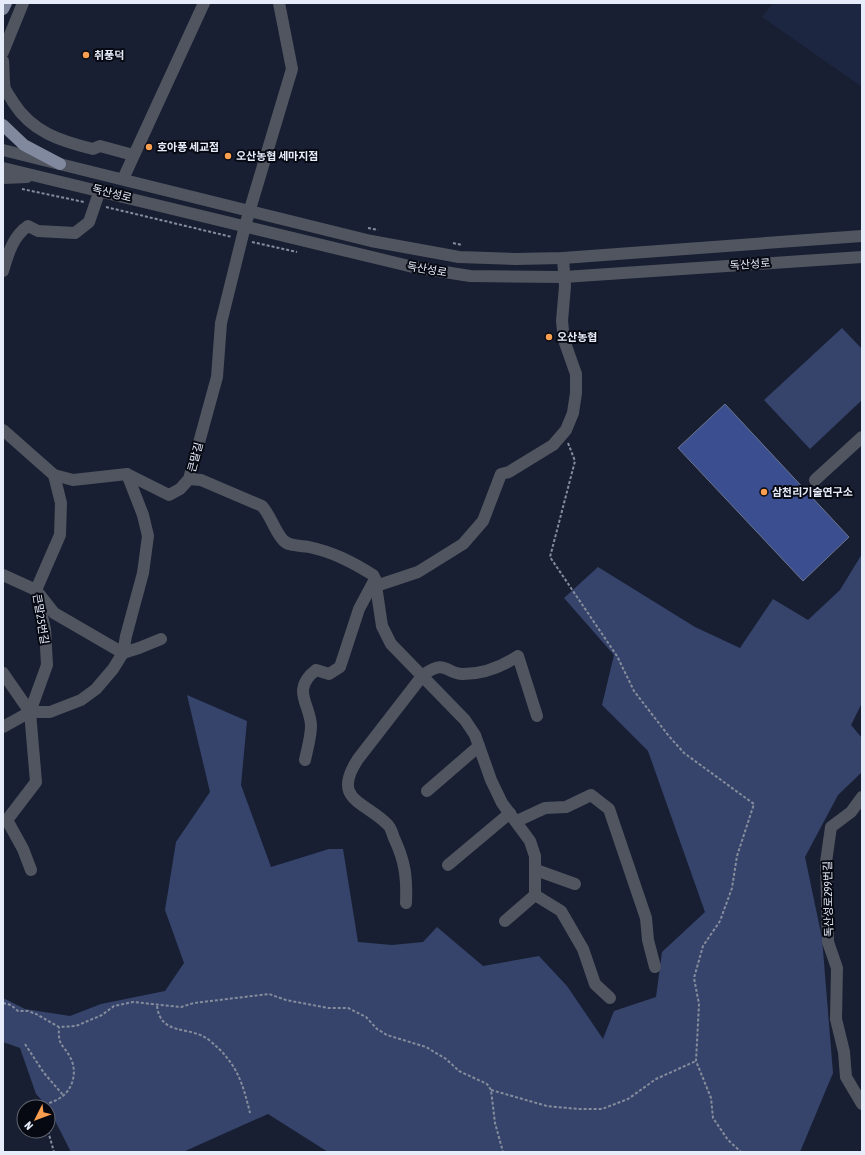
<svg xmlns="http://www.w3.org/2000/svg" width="865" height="1155" viewBox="0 0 865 1155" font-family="'Asap Condensed','Noto Sans KR',sans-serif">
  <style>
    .built { fill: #1d2640 }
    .green { fill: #36446b }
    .building { fill: #3a4e90; stroke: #6b758d }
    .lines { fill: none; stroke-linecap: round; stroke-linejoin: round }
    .path { stroke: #858c9c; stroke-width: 2; stroke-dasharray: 3 2; stroke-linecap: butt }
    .minor { stroke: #51555f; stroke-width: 12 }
    .major { stroke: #81899f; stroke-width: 12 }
    .poi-dot { fill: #fa9f4f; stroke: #070912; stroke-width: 1.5 }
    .labels { text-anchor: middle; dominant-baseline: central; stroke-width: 4; stroke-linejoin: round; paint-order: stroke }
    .poi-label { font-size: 11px; font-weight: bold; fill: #e6ecfa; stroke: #070912; text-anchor: start }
    .street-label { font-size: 11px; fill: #e6ecfa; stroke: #070912 }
  </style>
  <rect width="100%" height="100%" fill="#181f33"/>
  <!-- built -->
  <polygon class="built" points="773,3 862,3 862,87 762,17"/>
  <!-- green -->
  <g class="green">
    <polygon points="842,328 862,349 862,400 810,449 764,400"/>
    <polygon points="862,554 862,703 851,725 862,738 862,772 838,795 805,857 822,938 833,1073 800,1152 328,1152 268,1114 183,1152 71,1152 48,1107 36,1094 20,1048 3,1042 3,998 25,1009 70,1016 101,1004 165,991 184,963 165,910 176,842 210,792 187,695 247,721 241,785 271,867 329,849 343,849 358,942 392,945 423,942 437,927 483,966 539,956 567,986 603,1039 614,1011 656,997 662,952 705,912 648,751 602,705 614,655 564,598 598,567 695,627 740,648 773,599 808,620 840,590"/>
  </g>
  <!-- building -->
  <polygon class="building" points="725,404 849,537 803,581 678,448"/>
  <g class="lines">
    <!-- path -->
    <g class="path">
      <polyline points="22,189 84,202"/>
      <polyline points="106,207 232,237"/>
      <polyline points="368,228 378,230"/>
      <polyline points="252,242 297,252"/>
      <polyline points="453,243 462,245"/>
      <polyline points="568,443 575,461 550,557 617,656 634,691 668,735 684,753 754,804 737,856 732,888 720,921 703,946 694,978 699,1004 696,1061 711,1098 713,1118 728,1140 741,1152"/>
      <polyline points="3,1003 11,1005 18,1011 28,1011 36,1014 59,1027 76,1026 102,1015 114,1006 133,1002 181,1007 194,1003 269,994 286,1000 328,1008 348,1008 366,1017 377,1029 387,1035 426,1047 446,1059 459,1071 487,1084 491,1090 495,1123 503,1152"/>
      <path d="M157,1006C161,1037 190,1025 209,1040C236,1062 242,1080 250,1113"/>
      <polyline points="25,1044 44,1073 64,1096"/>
      <polyline points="491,1090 547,1106 578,1109 602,1109 628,1099 656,1079 696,1061"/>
      <path d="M40,1107C46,1104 54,1102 60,1098C73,1090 78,1071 70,1057C62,1042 58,1047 59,1027"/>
      <polyline points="48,1131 54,1152"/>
    </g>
    <!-- minor -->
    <g class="minor">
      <polyline points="3,52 23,3"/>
      <path d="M3,61C4,70 3,80 5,89C7,93 11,98 13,102C32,132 60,141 93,149L100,146L133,155"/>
      <polyline points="3,150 371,241 459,257 515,259 563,258 862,236"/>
      <polyline points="3,168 413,267 470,276 564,277 862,257"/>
      <polyline points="3,178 27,177"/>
      <polyline points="123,179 204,3"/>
      <path d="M3,271C8,254 13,236 28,226L38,231L75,233L89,222L100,190"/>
      <polyline points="3,430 54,475 73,480 127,474 169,495 180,489 189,479 217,377 221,323 245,226 292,69 279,3"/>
      <path d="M189,479L201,480L262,506C271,516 274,530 283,540C289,547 300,545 309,547C333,552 352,562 373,575L375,579L382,626L391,644L465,720L475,735L491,780L502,803L530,841L535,856V895L561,911L583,949L595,984L610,998"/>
      <polyline points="815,480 862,437"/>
      <polyline points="3,575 36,590 54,613 123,653 139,648 161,639"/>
      <polyline points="376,586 418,572 463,544 483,521 501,474 509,472 553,445 566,430 573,413 576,393 576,374 564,340 562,321 565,286 563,258"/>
      <polyline points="3,673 30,712 36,782 7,820 23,849 31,870"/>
      <polyline points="30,712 50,712 81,700 96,689 113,669 123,653 126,636 143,573 148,536 143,515 127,474"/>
      <polyline points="3,727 30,712 47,665 45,629 36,590 60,535 61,503 54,475"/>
      <path d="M305,760C307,750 311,737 311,726C311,705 290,690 316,670L329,674L340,667L359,609L375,579"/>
      <polyline points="427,791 479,746"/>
      <polyline points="862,797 851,812 831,827 826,862 828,942 837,968 836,1019 844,1052 846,1077 862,1104"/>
      <polyline points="517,821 545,808 566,807 591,795 609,809 646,918 648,940 655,967"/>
      <polyline points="448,865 510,813"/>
      <polyline points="536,870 575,884"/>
      <path d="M406,903C407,877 405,861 394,838C392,833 391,827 387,824C364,801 331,800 358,759L423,675C447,658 445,674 463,674C484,674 501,667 518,656L537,716"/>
      <polyline points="505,921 535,895"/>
    </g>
    <!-- major -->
    <g class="major">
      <polyline points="3,9 6,3"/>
      <polyline points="3,125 24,145 60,164"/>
    </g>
  </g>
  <!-- markers -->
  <g class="poi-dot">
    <circle cx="86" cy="55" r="4"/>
    <circle cx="149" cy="147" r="4"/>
    <circle cx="228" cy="156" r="4"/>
    <circle cx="549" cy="337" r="4"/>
    <circle cx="764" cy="492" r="4"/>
  </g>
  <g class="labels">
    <!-- poi labels -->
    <g class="poi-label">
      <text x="94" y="55">취풍덕</text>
      <text x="157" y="147">호아퐁 세교점</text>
      <text x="236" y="156">오산농협 세마지점</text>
      <text x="557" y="337">오산농협</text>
      <text x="772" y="492">삼천리기술연구소</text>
    </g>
    <!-- street labels -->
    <g class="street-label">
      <text transform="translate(112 193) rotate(14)">독산성로</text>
      <text transform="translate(750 264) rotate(-4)">독산성로</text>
      <text transform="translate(427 269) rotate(10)">독산성로</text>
      <text transform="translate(195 457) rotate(-75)">큰말길</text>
      <text transform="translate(41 619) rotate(81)">큰말25번길</text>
      <text transform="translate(828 899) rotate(-91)">독산성로299번길</text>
    </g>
  </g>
  <!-- border -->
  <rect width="865" height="1155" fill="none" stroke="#e6ecfa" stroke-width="8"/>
  <!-- north arrow -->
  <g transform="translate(36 1119) rotate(228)"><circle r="19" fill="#070912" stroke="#60646f"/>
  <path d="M0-3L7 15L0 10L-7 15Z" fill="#fa9f4f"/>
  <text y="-6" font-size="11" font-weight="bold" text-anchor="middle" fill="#e6ecfa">N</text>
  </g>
</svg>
